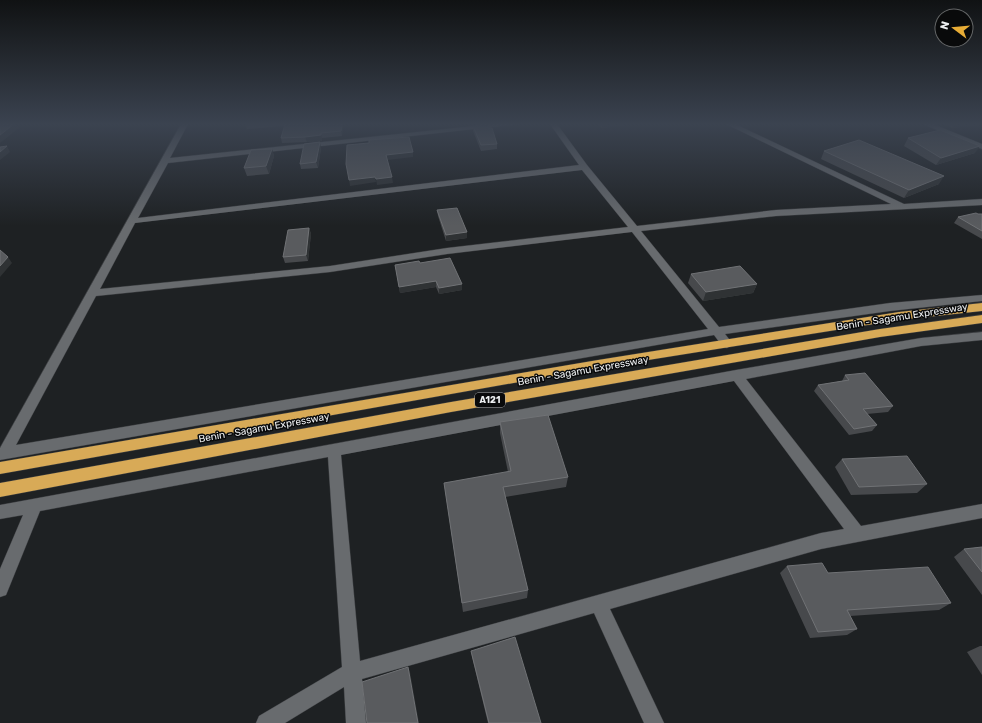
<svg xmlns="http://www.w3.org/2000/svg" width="982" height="723" viewBox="0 0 982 723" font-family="Rubik,sans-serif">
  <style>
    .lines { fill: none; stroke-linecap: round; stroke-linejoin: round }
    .street-casing { stroke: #3a3c3f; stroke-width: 1 }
    .highway-casing { stroke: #3a3c3f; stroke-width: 1 }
    .street { fill: #686b6e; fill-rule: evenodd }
    .highway { fill: #d8aa57; fill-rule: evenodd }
    .wall { fill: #47494c }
    .shaded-wall { fill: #2f3234 }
    .building { fill: #595b5e; stroke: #707275 }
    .labels { text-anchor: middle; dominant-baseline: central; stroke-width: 3; stroke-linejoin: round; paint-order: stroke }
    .shield { fill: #090a0b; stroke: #a9aaac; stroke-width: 1 }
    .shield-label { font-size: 9px; font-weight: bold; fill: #edeff1 }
    .street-label { font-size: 10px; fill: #edeff1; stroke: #090a0b }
  </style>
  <rect width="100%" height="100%" fill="#1e2123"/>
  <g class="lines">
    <defs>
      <g id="street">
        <path d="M181,124H188L170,158L493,124H519L168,163L138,218L579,165L550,124H557L587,165L637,226L776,210L891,204L726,124H735L904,204L982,199V205L776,216L641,231L719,327L890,303L982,295V301L890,311L725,334L733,344L727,348L723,347L714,335L0,460V448ZM582,170L628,227L447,248L330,266L100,289L135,223ZM632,232L708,329L16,445L96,296L330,272L447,254Z"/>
        <polygon points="923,124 933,124 982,144 982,149"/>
        <path d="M982,332V340L921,346L746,379L861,526L982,504V518L821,549L610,609L664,723H644L594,613L362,679L366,723H346L344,687L285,723H256L259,716L342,667L328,457L40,511L6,595L0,597V569L23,515L0,519V505L736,370L921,338ZM734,381L844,529L821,533L360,661L341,455Z"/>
      </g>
      <g id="highway">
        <polygon points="982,303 982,311 899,320 598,368 0,474 0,462 598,360 899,312"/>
        <polygon points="982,315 982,323 880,337 451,412 0,497 0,483 451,402 880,329"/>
      </g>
    </defs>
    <!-- street casing -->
    <use href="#street" class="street-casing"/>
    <!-- highway casing -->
    <use href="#highway" class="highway-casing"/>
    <!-- street -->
    <use href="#street" class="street"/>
    <!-- highway -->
    <use href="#highway" class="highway"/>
  </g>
  <!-- wall -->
  <g class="wall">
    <polygon points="245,124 343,124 342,136 322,138 322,141 307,142 282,143 281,138 284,126 247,129"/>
    <polygon points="597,124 625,124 625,125 602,128"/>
    <polygon points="945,124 979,124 978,125 952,128"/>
    <polygon points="473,126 488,128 497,144 497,149 481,151 473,131"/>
    <polygon points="908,138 975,153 936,165 904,146"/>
    <polygon points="321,148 318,168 301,169 300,164"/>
    <polygon points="272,149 274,156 269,174 247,176 244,168"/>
    <polygon points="824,151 939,184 904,198 821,159"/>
    <polygon points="437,210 467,232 467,238 446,241 438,216"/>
    <polygon points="978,214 982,214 982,239 954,223 958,217"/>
    <polygon points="309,228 311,234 308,261 285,263 283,257"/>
    <polygon points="420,263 462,284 462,290 439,294 436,287 400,293 395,265"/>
    <polygon points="691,274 757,284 753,293 703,301 688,283"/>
    <polygon points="845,375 893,406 888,412 867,414 877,425 872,431 849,435 814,391 818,385 842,381"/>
    <polygon points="500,422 568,477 566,487 505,497 528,590 527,598 463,612 444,483 508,472 500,433"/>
    <polygon points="842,459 927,484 917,493 851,495 835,467"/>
    <polygon points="982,547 982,595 954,557 964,549"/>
    <polygon points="787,566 828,573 951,603 939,610 850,616 857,629 847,635 810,638 780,573"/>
    <polygon points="980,646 982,646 982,675 967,652"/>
    <polygon points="471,651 541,723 488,723 472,657"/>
  </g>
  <!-- shaded-wall -->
  <g class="shaded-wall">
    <polygon points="14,124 16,124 19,128 0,143 0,135"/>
    <polygon points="342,124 343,124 342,136 341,131"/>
    <polygon points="602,124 625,124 625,125 602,128"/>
    <polygon points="955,124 979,124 978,125 952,128"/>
    <polygon points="321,133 322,138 322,141 307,142 305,137"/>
    <polygon points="320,142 321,148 318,168 316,162"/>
    <polygon points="7,146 10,152 0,160 0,152"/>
    <polygon points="980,146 975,153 936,165 941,158"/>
    <polygon points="272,149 274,156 269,174 266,166"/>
    <polygon points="413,152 413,157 387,160 386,155"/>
    <polygon points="944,176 939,184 904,198 909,190"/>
    <polygon points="375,177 376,182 350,186 349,180"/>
    <polygon points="392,177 393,183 377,185 376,179"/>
    <polygon points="309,228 311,234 308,261 306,255"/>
    <polygon points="467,232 467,238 446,241 446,235"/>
    <polygon points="8,257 12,263 0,277 0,266"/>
    <polygon points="436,281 436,287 400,293 399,287"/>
    <polygon points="462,284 462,290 439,294 439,288"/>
    <polygon points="757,284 753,293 703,301 706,292"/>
    <polygon points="408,667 410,672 419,723 418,723"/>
  </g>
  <!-- building -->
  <g class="building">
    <polygon points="0,124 14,124 0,135"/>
    <polygon points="285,124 342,124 341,131 321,133 321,135 305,137 281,138"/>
    <polygon points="487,124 488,128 492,128 497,144 481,145 473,126"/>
    <polygon points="940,130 980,146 941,158 908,138"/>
    <polygon points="409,137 413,152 386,155 392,177 376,179 375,177 349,180 346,164 347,145 369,143 369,140"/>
    <polygon points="859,140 944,176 909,190 824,151"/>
    <polygon points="320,142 316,162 300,164 304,144"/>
    <polygon points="7,146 0,152 0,147"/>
    <polygon points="272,149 266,166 244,168 251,150"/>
    <polygon points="457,208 467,232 446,235 437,210"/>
    <polygon points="976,213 978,214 982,214 982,231 958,217"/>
    <polygon points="309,228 306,255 283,257 288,230"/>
    <polygon points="0,250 8,257 0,266"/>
    <polygon points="450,258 462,284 439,288 436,281 399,287 395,265 419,261 420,263"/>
    <polygon points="740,266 757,284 706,292 691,274"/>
    <polygon points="865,373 893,406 863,409 877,425 854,429 818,385 849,380 845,375"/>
    <polygon points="548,415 568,477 503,487 528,590 462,603 444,483 511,471 500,422"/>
    <polygon points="907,456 927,484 859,487 842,459"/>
    <polygon points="982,547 982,572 964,549"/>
    <polygon points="822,563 828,573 928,567 951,603 847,610 857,629 818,632 787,566"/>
    <polygon points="515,637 541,723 489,723 471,651"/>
    <polygon points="408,667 418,723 367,723 362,682"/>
  </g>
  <!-- sky -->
  <linearGradient id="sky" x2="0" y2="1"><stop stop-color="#101213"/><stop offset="0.55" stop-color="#3b4350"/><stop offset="1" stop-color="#3b4350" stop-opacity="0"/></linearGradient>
  <rect width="982" height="226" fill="url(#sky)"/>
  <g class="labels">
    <!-- shield labels -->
    <rect class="shield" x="475" y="393" width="30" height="14" rx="3"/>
    <g class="shield-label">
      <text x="490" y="400">A121</text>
    </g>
    <!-- street labels -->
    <g class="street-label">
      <text transform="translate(902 317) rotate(-9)">Benin - Sagamu Expressway</text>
      <text transform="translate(583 371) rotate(-10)">Benin - Sagamu Expressway</text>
      <text transform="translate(264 428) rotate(-10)">Benin - Sagamu Expressway</text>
    </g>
  </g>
  <!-- north arrow -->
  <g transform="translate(954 28) rotate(286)"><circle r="19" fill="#090a0b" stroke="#646667"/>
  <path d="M0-3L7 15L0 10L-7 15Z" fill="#e7ac36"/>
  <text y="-6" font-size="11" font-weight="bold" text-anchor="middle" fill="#edeff1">N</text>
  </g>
</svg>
